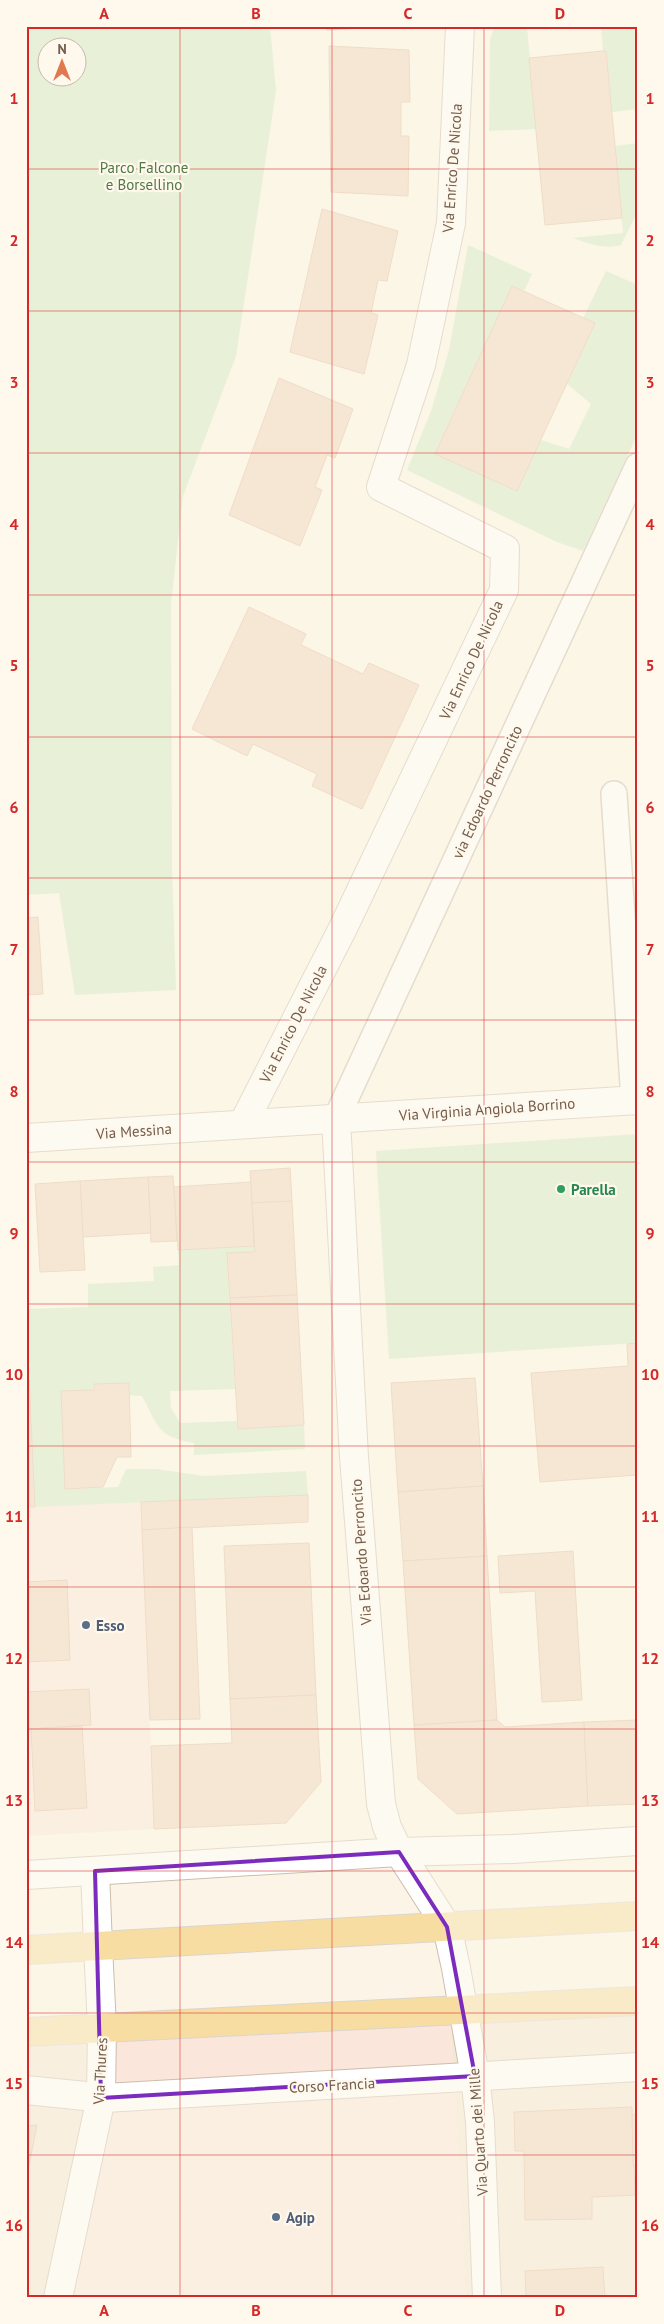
<svg xmlns="http://www.w3.org/2000/svg" width="664" height="2324" viewBox="0 0 664 2324" font-family="'PT Sans',sans-serif">
  <style>
    .residential { fill: #f3e7d5 }
    .commercial { fill: #fbe6db }
    .green { fill: #d2e9c5; fill-rule: evenodd }
    .building { fill: #f0d5bf; stroke: #e2bda0 }
    .lines { fill: none; stroke-linecap: round; stroke-linejoin: round }
    .service-casing { stroke: #cdbdad; stroke-width: 28 }
    .minor-casing { stroke: #cdbdad; stroke-width: 30 }
    .tertiary-casing { stroke: #cdbdad; stroke-width: 30 }
    .primary-casing { stroke: #dbd5d0; stroke-width: 30 }
    .service { stroke: #fff; stroke-width: 25 }
    .minor { stroke: #fff; stroke-width: 28 }
    .tertiary { stroke: #fff; stroke-width: 28 }
    .primary { stroke: #f7dda2; stroke-width: 28 }
    .marked { fill: none; stroke: #7b2cbf; stroke-width: 4; stroke-linejoin: round }
    .grid { fill: none; stroke: #d62828; stroke-width: 1; stroke-opacity: 0.55 }
    .leisure-dot { fill: #2e9e5b; stroke: #fef8ed; stroke-width: 2 }
    .service-dot { fill: #5c6f8a; stroke: #fef8ed; stroke-width: 2 }
    .labels { text-anchor: middle; dominant-baseline: central; stroke-width: 4.5; stroke-linejoin: round; paint-order: stroke }
    .park-label { font-size: 15px; fill: #517944; stroke: #fef8ed }
    .street-label { font-size: 15px; fill: #745d4c; stroke: #fef8ed }
    .leisure-label { font-size: 15px; font-weight: bold; fill: #27864d; stroke: #fef8ed; text-anchor: start }
    .service-label { font-size: 15px; font-weight: bold; fill: #4e5e75; stroke: #fef8ed; text-anchor: start }
    .neatline { fill: none; stroke: #d62828; stroke-width: 2 }
    .grid-label { font-size: 16px; text-anchor: middle; font-weight: bold; fill: #d62828 }
  </style>
  <rect width="100%" height="100%" fill="#fcf5e7"/>
  <!-- residential -->
  <g class="residential">
    <polygon points="638,2007 638,2298 466,2298 450,2018"/>
    <polygon points="94,2035 93,2106 51,2298 26,2298 26,2039"/>
  </g>
  <!-- commercial -->
  <g class="commercial">
    <polygon points="141,1502 154,1829 26,1836 26,1507"/>
    <polygon points="450,2017 466,2298 65,2298 109,2035"/>
  </g>
  <!-- green -->
  <g class="green">
    <path d="M26,26H270L276,91L236,356L183,496L171,604L172,867L176,990L75,995L59,893L26,895ZM48,48H78V78H48Z"/>
    <polygon points="509,26 527,26 536,129 489,131 490,39 494,29"/>
    <polygon points="601,26 638,26 638,109 612,112 606,51 603,51"/>
    <path d="M638,143V211L621,245C604,250 588,243 573,238L623,233L615,146Z"/>
    <polygon points="468,245 532,274 524,291 512,286 435,453 517,491 541,440 569,449 591,404 567,384 595,323 583,318 606,271 638,285 638,433 583,551 557,542 407,470 431,411 449,350"/>
    <polygon points="638,1134 638,1343 389,1359 376,1151"/>
    <path d="M254,1246L255,1252L227,1254L235,1389L170,1391L171,1408L180,1423L237,1421L238,1429L304,1425L305,1449L194,1455V1443C156,1436 159,1427 142,1396L129,1395V1383L94,1384L66,1489L118,1487L126,1469H156L204,1476L306,1471L308,1495L35,1507L27,1309L88,1307V1284L154,1281L153,1267L179,1265L178,1250Z"/>
  </g>
  <!-- building -->
  <g class="building">
    <polygon points="326,26 400,26 327,30"/>
    <polygon points="329,46 409,50 410,102 401,102 401,136 409,136 408,196 331,192"/>
    <polygon points="603,51 606,51 622,218 545,225 529,58"/>
    <polygon points="322,209 398,231 387,281 378,280 371,313 378,315 364,374 290,352"/>
    <polygon points="512,286 595,323 517,491 435,454"/>
    <polygon points="279,378 353,409 335,458 327,455 315,487 322,490 300,546 229,515"/>
    <polygon points="249,607 306,634 301,645 363,674 369,663 419,685 362,809 312,786 317,774 253,744 247,756 192,729"/>
    <polygon points="38,917 43,994 26,995 26,918"/>
    <polygon points="290,1168 292,1201 252,1203 250,1171"/>
    <polygon points="173,1176 177,1241 151,1242 148,1177"/>
    <polygon points="148,1177 151,1233 83,1237 80,1181"/>
    <polygon points="80,1181 85,1270 40,1272 35,1184"/>
    <polygon points="251,1182 254,1246 178,1250 174,1187"/>
    <polygon points="292,1201 297,1295 230,1298 227,1253 255,1252 252,1203"/>
    <polygon points="297,1295 304,1425 238,1429 230,1298"/>
    <polygon points="26,1309 35,1507 26,1507"/>
    <polygon points="638,1343 638,1475 540,1482 531,1373 628,1366 627,1344"/>
    <polygon points="475,1378 483,1486 398,1492 391,1383"/>
    <polygon points="129,1383 131,1457 117,1457 103,1487 65,1489 61,1391 94,1390 94,1384"/>
    <polygon points="483,1486 487,1556 403,1561 398,1492"/>
    <polygon points="308,1495 308,1522 142,1530 141,1502"/>
    <polygon points="192,1527 200,1719 150,1720 142,1530"/>
    <polygon points="309,1543 316,1695 230,1699 224,1546"/>
    <polygon points="573,1551 582,1700 542,1702 535,1591 500,1593 498,1556"/>
    <polygon points="487,1556 497,1720 414,1725 403,1561"/>
    <polygon points="67,1580 70,1660 26,1662 26,1582"/>
    <polygon points="89,1689 91,1725 26,1729 26,1692"/>
    <polygon points="316,1695 321,1782 286,1823 154,1829 151,1746 232,1743 230,1699"/>
    <polygon points="497,1720 505,1727 584,1722 588,1806 457,1814 418,1779 414,1725"/>
    <polygon points="638,1720 638,1804 588,1806 584,1722"/>
    <polygon points="82,1726 87,1808 35,1811 31,1729"/>
    <polygon points="632,2107 635,2195 592,2197 592,2219 525,2220 524,2151 515,2151 514,2112"/>
    <polygon points="638,2114 638,2165 633,2166 632,2115"/>
    <polygon points="37,2125 26,2180 26,2126"/>
    <polygon points="603,2267 605,2298 526,2298 525,2271"/>
  </g>
  <g class="lines">
    <defs>
      <g id="service">
        <polyline points="614,794 634,1100"/>
        <polyline points="336,1119 638,466"/>
      </g>
      <g id="minor">
        <polyline points="336,1119 354,1457 381,1804 387,1827 399,1852 447,1927 456,1968 475,2076 480,2122 487,2298"/>
        <polyline points="243,1124 343,928 504,590 505,549 381,487 421,365 451,223 460,26"/>
        <polyline points="26,1138 638,1100"/>
        <polyline points="95,1871 98,1946"/>
        <polyline points="26,1875 399,1852 513,1849 638,1841"/>
        <polyline points="26,2090 105,2098 638,2067"/>
      </g>
      <polyline id="tertiary" points="58,2298 101,2098 102,2027 98,1946"/>
      <g id="primary">
        <polyline points="26,1950 638,1916"/>
        <polyline points="26,2032 638,2001"/>
      </g>
    </defs>
    <!-- service casing -->
    <use href="#service" class="service-casing"/>
    <!-- minor casing -->
    <use href="#minor" class="minor-casing"/>
    <!-- tertiary casing -->
    <use href="#tertiary" class="tertiary-casing"/>
    <!-- primary casing -->
    <use href="#primary" class="primary-casing"/>
    <!-- service -->
    <use href="#service" class="service"/>
    <!-- minor -->
    <use href="#minor" class="minor"/>
    <!-- tertiary -->
    <use href="#tertiary" class="tertiary"/>
    <!-- primary -->
    <use href="#primary" class="primary"/>
  </g>
  <!-- marked area -->
  <path d="M0 0H664V2324H0ZM399,1852L447,1927L475,2076L101,2098L95,1871Z" fill="#fcf5e7" fill-opacity=".55" fill-rule="evenodd"/>
  <path class="marked" d="M399,1852L447,1927L475,2076L101,2098L95,1871Z"/>
  <!-- grid -->
  <path class="grid" d="M180,26V2298M332,26V2298M484,26V2298M26,169H638M26,311H638M26,453H638M26,595H638M26,737H638M26,878H638M26,1020H638M26,1162H638M26,1304H638M26,1446H638M26,1587H638M26,1729H638M26,1871H638M26,2013H638M26,2155H638"/>
  <!-- markers -->
  <circle class="leisure-dot" cx="561" cy="1189" r="5"/>
  <g class="service-dot">
    <circle cx="86" cy="1625" r="5"/>
    <circle cx="276" cy="2217" r="5"/>
  </g>
  <g class="labels">
    <!-- park labels -->
    <g class="park-label">
      <text x="144" y="167">Parco Falcone<tspan x="144" dy="17">e Borsellino</tspan></text>
    </g>
    <!-- street labels -->
    <g class="street-label">
      <text transform="translate(452 168) rotate(-86)">Via Enrico De Nicola</text>
      <text transform="translate(471 660) rotate(-65)">Via Enrico De Nicola</text>
      <text transform="translate(487 792) rotate(-65)">via Edoardo Perroncito</text>
      <text transform="translate(293 1024) rotate(-63)">Via Enrico De Nicola</text>
      <text transform="translate(487 1109) rotate(-4)">Via Virginia Angiola Borrino</text>
      <text transform="translate(134 1131) rotate(-4)">Via Messina</text>
      <text transform="translate(361 1552) rotate(-94)">Via Edoardo Perroncito</text>
      <text transform="translate(100 2071) rotate(-87)">Via Thures</text>
      <text transform="translate(332 2085) rotate(-3)">Corso Francia</text>
      <text transform="translate(478 2132) rotate(-94)">Via Quarto dei Mille</text>
    </g>
    <!-- leisure labels -->
    <g class="leisure-label">
      <text x="571" y="1189">Parella</text>
    </g>
    <!-- service labels -->
    <g class="service-label">
      <text x="96" y="1625">Esso</text>
      <text x="286" y="2217">Agip</text>
    </g>
  </g>
  <!-- border -->
  <rect width="664" height="2324" fill="none" stroke="#fef8ed" stroke-width="55"/>
  <!-- north arrow -->
  <g transform="translate(62 62)"><circle r="24" fill="#fef8ed" stroke="#c7baad"/>
  <path d="M0-4L9 19L0 12L-9 19Z" fill="#e17950"/>
  <text y="-8" font-size="14" font-weight="bold" text-anchor="middle" fill="#745d4c">N</text>
  </g>
  <rect x="28" y="28" width="608" height="2268" class="neatline"/>
  <g class="grid-label">
    <text x="104" y="19">A</text>
    <text x="256" y="19">B</text>
    <text x="408" y="19">C</text>
    <text x="560" y="19">D</text>
    <text x="14" y="104">1</text>
    <text x="650" y="104">1</text>
    <text x="14" y="246">2</text>
    <text x="650" y="246">2</text>
    <text x="14" y="388">3</text>
    <text x="650" y="388">3</text>
    <text x="14" y="530">4</text>
    <text x="650" y="530">4</text>
    <text x="14" y="671">5</text>
    <text x="650" y="671">5</text>
    <text x="14" y="813">6</text>
    <text x="650" y="813">6</text>
    <text x="14" y="955">7</text>
    <text x="650" y="955">7</text>
    <text x="14" y="1097">8</text>
    <text x="650" y="1097">8</text>
    <text x="14" y="1239">9</text>
    <text x="650" y="1239">9</text>
    <text x="14" y="1380">10</text>
    <text x="650" y="1380">10</text>
    <text x="14" y="1522">11</text>
    <text x="650" y="1522">11</text>
    <text x="14" y="1664">12</text>
    <text x="650" y="1664">12</text>
    <text x="14" y="1806">13</text>
    <text x="650" y="1806">13</text>
    <text x="14" y="1948">14</text>
    <text x="650" y="1948">14</text>
    <text x="14" y="2089">15</text>
    <text x="650" y="2089">15</text>
    <text x="14" y="2231">16</text>
    <text x="650" y="2231">16</text>
    <text x="104" y="2316">A</text>
    <text x="256" y="2316">B</text>
    <text x="408" y="2316">C</text>
    <text x="560" y="2316">D</text>
  </g>
</svg>
